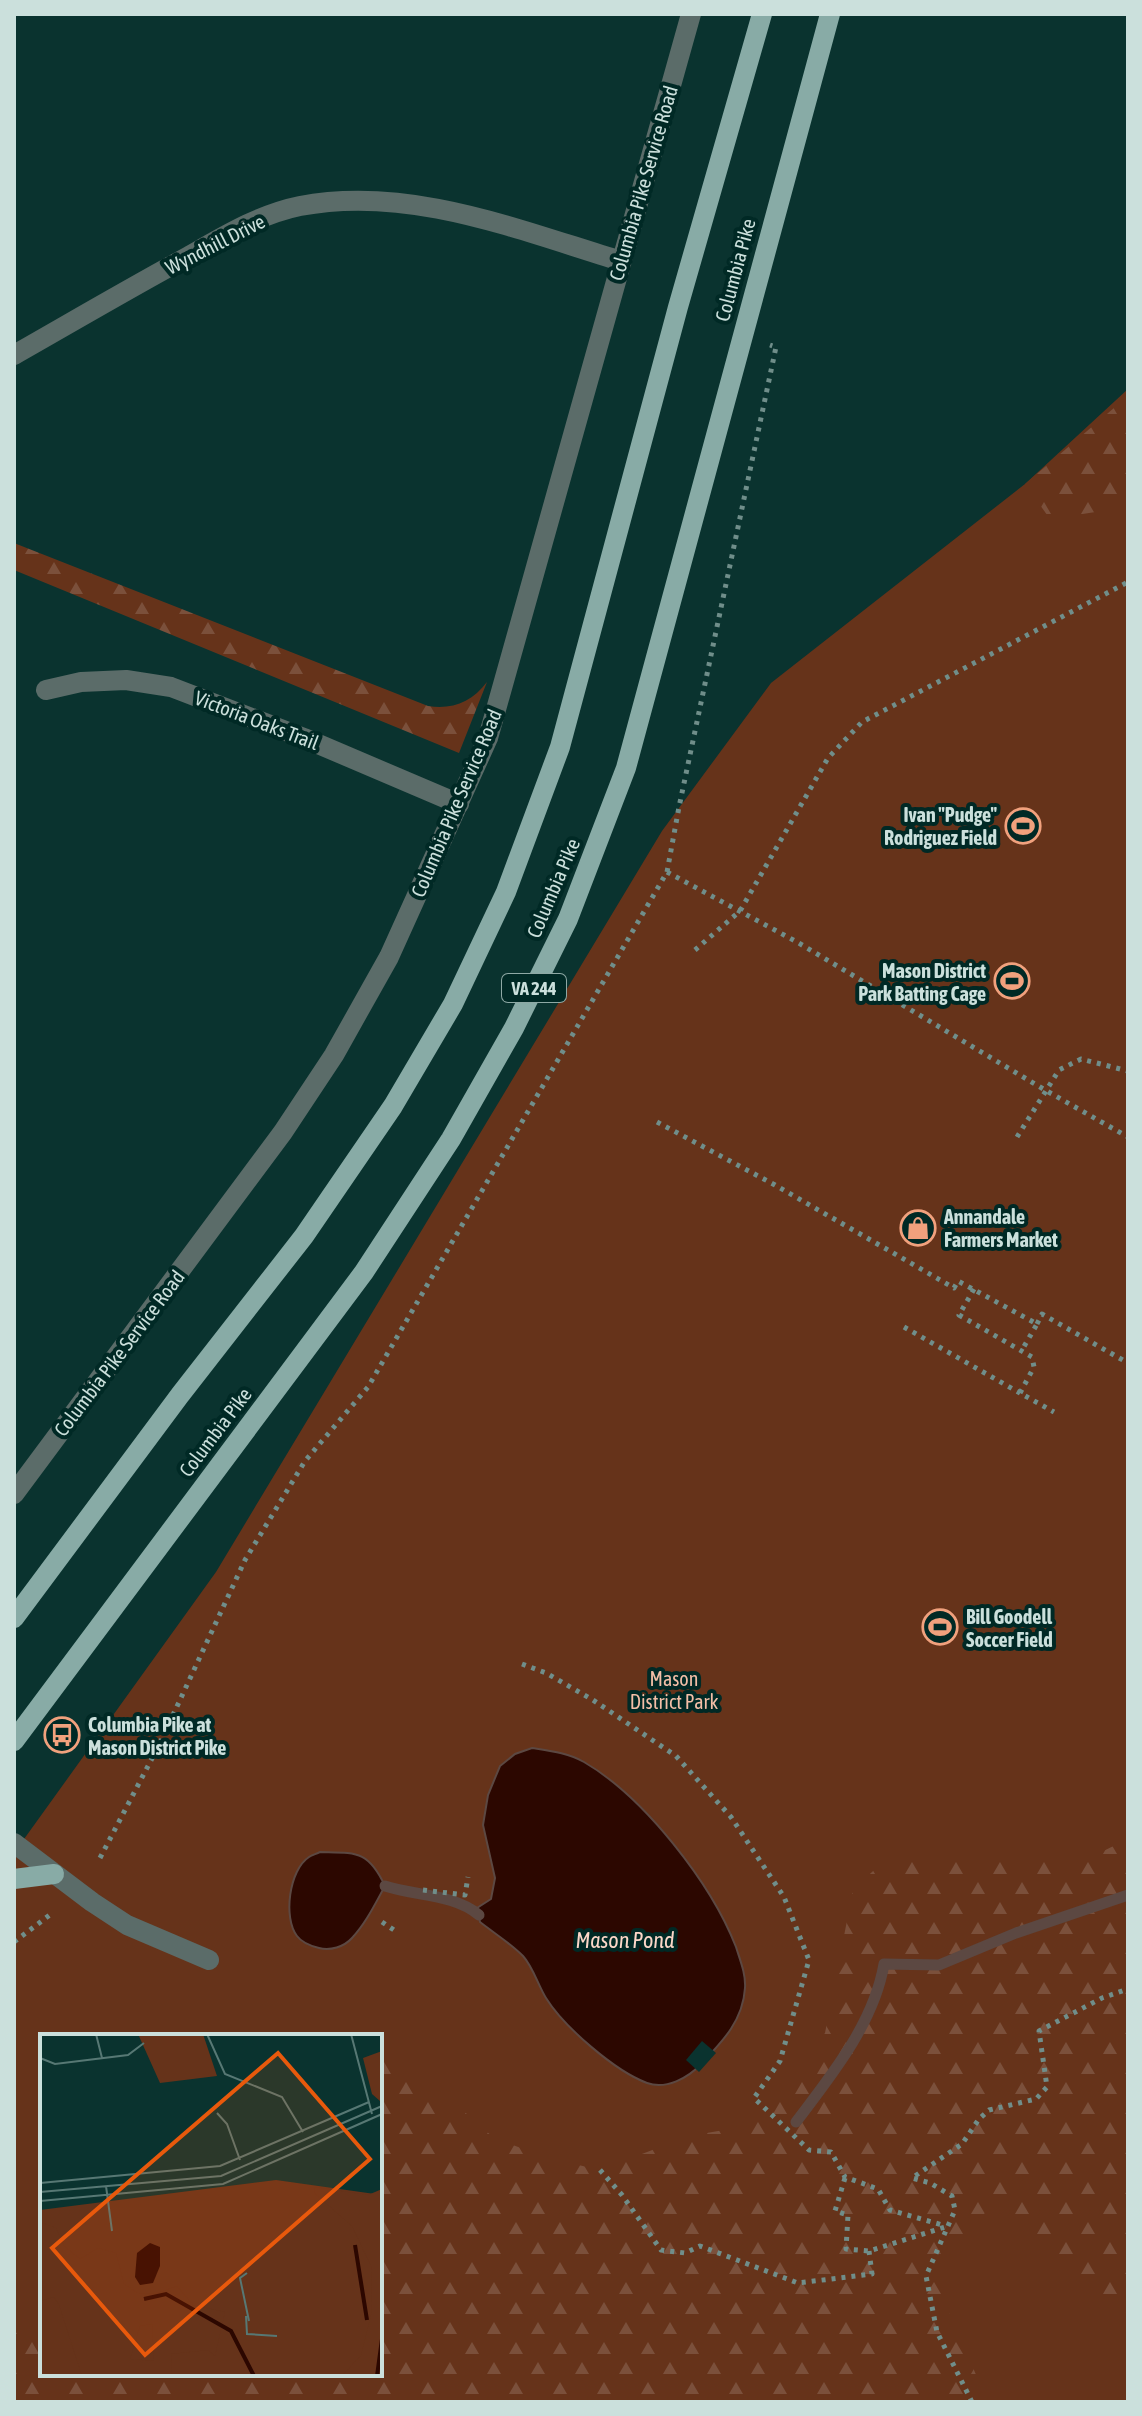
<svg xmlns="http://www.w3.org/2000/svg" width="1142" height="2416" viewBox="0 0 1142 2416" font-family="'Asap Condensed',sans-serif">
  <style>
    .green { fill: #66331a; fill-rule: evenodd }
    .forest { fill: url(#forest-firs) }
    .water { fill: #2c0700; stroke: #5c4842; stroke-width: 2 }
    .pier { fill: #0a332f }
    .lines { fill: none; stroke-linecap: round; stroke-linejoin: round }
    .stream { stroke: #5c4842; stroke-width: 11 }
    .path { stroke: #708e8a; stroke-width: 5; stroke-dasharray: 4 6; stroke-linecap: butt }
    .minor { stroke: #5b6c69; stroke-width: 20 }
    .major { stroke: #88aba6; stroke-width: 20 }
    .labels { text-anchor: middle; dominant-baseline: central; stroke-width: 8; stroke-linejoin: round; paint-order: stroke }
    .shield { fill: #002925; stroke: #8ea9a5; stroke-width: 2 }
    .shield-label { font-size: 18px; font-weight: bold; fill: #cbe0dc }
    .street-label { font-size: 20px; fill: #cbe0dc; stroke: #002925 }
    .poi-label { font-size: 20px; font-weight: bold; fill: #cbe0dc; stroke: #002925; text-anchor: start }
    .park-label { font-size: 20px; fill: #f3bfa7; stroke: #002925 }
    .water-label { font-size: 22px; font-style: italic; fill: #fcd7c8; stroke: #002925 }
    .inset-river { fill: none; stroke: #2c0700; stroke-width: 4 }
    .inset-road { fill: none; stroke: #577874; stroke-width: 2 }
    .view { fill: #e8590c; fill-opacity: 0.15; stroke: #e8590c; stroke-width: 4 }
    .inset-edge { fill: none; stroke: #cbe0dc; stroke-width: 4 }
  </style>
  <defs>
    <pattern id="forest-firs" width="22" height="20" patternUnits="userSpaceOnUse" patternTransform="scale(2)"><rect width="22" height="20" fill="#66331a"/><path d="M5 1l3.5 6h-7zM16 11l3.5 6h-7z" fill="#7b503b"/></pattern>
  </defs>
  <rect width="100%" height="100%" fill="#0a332f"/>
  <!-- green -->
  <path class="green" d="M1128,389V2402H14V1853L216,1572L662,831L771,683L1025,484ZM42,2036H380V2374H42Z"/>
  <!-- forest -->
  <g class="forest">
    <polygon points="1128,396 1128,507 1050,519 1025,484"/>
    <path d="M14,543L428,706C452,710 472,702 487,682L459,753L14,570Z"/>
    <polygon points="1128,1839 1128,2314 1039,2254 990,2207 958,2245 941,2295 988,2402 14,2402 14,2327 42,2336 42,2374 380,2374 380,2058 459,2107 494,2138 548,2158 600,2170 689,2136 730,2129 777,2098 825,2033 853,1890 891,1854 1093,1856"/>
  </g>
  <!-- water -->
  <g class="water">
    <path d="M532,1748C551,1751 568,1753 584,1762C644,1797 711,1883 736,1947C740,1960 746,1974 745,1988C743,2021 722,2042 701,2064C688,2078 666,2090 647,2083C615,2071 564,2027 546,1998C538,1985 533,1967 523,1956C510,1943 494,1933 480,1922L477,1908L491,1899L495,1878L483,1825L488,1795L500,1766L515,1754Z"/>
    <path d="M320,1852C356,1853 368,1850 385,1886C375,1904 366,1923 352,1938C344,1947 330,1951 319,1948C311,1946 302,1943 297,1936C283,1918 289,1870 309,1857C312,1855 316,1854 320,1852Z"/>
  </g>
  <!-- pier -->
  <polygon class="pier" points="702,2041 716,2053 699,2072 686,2060"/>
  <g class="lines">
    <!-- stream -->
    <g class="stream">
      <path d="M385,1886C416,1896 454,1894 479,1915"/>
      <path d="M796,2122C831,2076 874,2023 884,1964L939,1965L1016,1933L1128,1895"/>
    </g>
    <!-- path -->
    <g class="path">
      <polyline points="667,872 797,942 1045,1090 1128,1137"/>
      <polyline points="695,950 740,911 828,758 862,722 1128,582"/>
      <polyline points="657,1122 775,1185 954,1288 958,1281 1037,1324 1022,1350"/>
      <polyline points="1017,1137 1059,1070 1081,1059 1128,1071"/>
      <polyline points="974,1289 959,1315 1032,1357 1034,1367 1020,1393 1054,1412"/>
      <polyline points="1037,1324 1042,1314 1128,1363"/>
      <polyline points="904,1327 1020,1393"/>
      <polyline points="522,1664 546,1673 593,1700 676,1756 731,1817 784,1897 809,1960 780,2061 754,2098 809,2150 831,2152 845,2177 878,2189 890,2210 946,2226"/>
      <polyline points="100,1858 160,1743 245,1560 305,1461 368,1387 667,872 679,807 776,347 770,345"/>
      <polyline points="423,1890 465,1895 468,1877"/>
      <polyline points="382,1922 397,1932"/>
      <polyline points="14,1942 51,1914"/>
      <polyline points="600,2170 622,2195 661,2250 685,2253 700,2246 798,2283 872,2274 869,2251"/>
      <polyline points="845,2178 835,2211 848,2215 846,2249 869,2251 945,2227"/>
      <polyline points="972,2402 937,2332 926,2276 955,2210 952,2196 930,2183 912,2178 962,2144 979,2119 989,2110 1036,2099 1047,2087 1039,2031 1102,1998 1128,1989"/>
    </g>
    <!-- minor -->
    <g class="minor">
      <path d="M14,355C72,322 130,288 189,256C224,236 260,214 300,206C409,185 518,230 621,261"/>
      <polyline points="46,690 81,682 126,680 171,687 304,738 459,804"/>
      <polyline points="14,1494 283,1132 334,1055 389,957 488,738 691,14"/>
      <polyline points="14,1843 92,1902 127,1925 209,1960"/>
    </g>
    <!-- major -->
    <g class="major">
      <polyline points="14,1618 180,1395 304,1236 393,1106 453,1004 506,892 560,747 678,307 762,14"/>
      <polyline points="14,1741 364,1272 451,1139 514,1028 568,919 626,768 830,14"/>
      <polyline points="14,1879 54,1874"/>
    </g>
  </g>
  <!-- icons -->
  <defs>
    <symbol id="stadium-ring" viewBox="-11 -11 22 22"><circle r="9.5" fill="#002925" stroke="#f1a17d" stroke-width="1.5"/><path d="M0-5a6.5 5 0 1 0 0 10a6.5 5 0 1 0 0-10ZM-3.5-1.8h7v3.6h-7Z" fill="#f1a17d"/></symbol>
    <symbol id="shop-ring" viewBox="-11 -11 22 22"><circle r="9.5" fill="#002925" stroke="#f1a17d" stroke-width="1.5"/><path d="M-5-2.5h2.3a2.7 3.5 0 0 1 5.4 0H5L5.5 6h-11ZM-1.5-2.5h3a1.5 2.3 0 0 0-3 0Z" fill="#f1a17d"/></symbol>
    <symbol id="bus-ring" viewBox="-11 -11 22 22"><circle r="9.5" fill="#002925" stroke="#f1a17d" stroke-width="1.5"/><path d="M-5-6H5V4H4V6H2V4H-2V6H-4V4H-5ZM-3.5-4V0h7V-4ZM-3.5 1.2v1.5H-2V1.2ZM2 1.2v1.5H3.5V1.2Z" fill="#f1a17d"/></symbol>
  </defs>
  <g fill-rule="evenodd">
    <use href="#stadium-ring" x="1003" y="806" width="40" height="40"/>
    <use href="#stadium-ring" x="992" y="961" width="40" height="40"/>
    <use href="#shop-ring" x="898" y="1208" width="40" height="40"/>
    <use href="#stadium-ring" x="920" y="1607" width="40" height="40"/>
    <use href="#bus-ring" x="42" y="1715" width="40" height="40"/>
  </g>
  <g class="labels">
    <!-- shield labels -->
    <rect class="shield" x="502" y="974" width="64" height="28" rx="6"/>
    <g class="shield-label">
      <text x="534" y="988">VA 244</text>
    </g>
    <!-- street labels -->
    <g class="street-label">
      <text transform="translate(643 183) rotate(-74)">Columbia Pike Service Road</text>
      <text transform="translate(215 244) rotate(-27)">Wyndhill Drive</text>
      <text transform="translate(735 270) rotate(-75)">Columbia Pike</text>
      <text transform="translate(257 720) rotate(21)">Victoria Oaks Trail</text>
      <text transform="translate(456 803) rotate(-67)">Columbia Pike Service Road</text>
      <text transform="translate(553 888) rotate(-67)">Columbia Pike</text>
      <text transform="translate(119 1353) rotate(-53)">Columbia Pike Service Road</text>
      <text transform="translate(215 1432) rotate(-53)">Columbia Pike</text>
    </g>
    <!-- poi labels -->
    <g class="poi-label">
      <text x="997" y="814" text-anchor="end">Ivan "Pudge"<tspan x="997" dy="23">Rodriguez Field</tspan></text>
      <text x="986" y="970" text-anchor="end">Mason District<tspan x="986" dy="23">Park Batting Cage</tspan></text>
      <text x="944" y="1216">Annandale<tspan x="944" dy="23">Farmers Market</tspan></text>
      <text x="966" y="1616">Bill Goodell<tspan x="966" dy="23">Soccer Field</tspan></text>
      <text x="88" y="1724">Columbia Pike at<tspan x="88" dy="23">Mason District Pike</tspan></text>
    </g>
    <!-- park labels -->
    <g class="park-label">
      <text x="674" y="1678">Mason<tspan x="674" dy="23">District Park</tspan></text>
    </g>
    <!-- water labels -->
    <g class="water-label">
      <text x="625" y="1940">Mason Pond</text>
    </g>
  </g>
  <!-- overview -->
  <g transform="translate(40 2034)">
    <rect width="342" height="342" fill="#0a332f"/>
    <path d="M342,17V67H340L332,60L323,24ZM236,146L342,161L340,342H0V176Z" fill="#66331a"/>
    <path d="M98,0H163L177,42L120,49ZM275,153L328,161L342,155V342H302L321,321L332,277L331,232L312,192L274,159ZM0,188L16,194L24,212L40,225L58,214L76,219L84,250L98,259L115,260L137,252L153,271L185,278L175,322L168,316L131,320L132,342H42L19,271L14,263L0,267ZM112,290L114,327L90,325L100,292Z" fill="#66331a" fill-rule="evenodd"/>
    <path d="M110,209L120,213V232L113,249L100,251L95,243L97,219Z" fill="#2c0700"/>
    <path class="inset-river" d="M315,211L327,286M104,265L126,260L191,297L214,342M337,342L342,305"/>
    <path class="inset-road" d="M56,0L62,24M167,0L185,40L242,63L263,98M311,0L332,80M0,24L15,30L88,21L104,9M177,79L187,90L200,126M0,149L180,132L329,68M66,152L72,197M0,158L181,142L342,72M0,167L183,150L342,80M207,239L200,244L209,287M206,282L207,300L237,302"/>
    <path class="view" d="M238,19L330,125L105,321L12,214Z"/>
    <rect width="342" height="342" class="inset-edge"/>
  </g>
  <!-- border -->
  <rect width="1142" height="2416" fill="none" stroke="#cbe0dc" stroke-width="32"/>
</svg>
